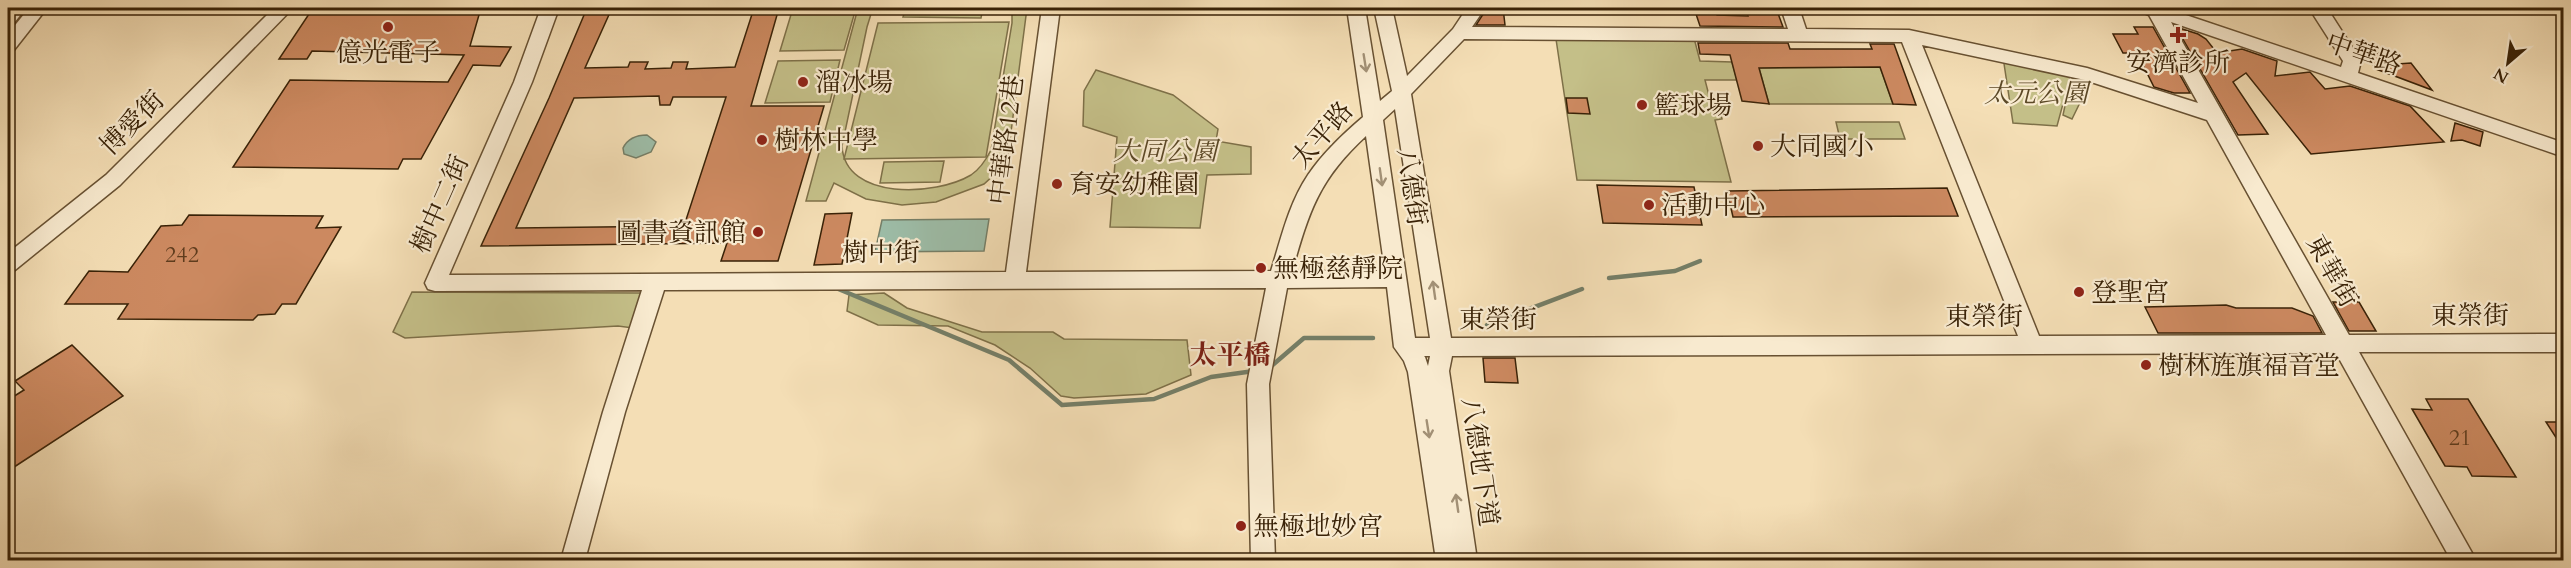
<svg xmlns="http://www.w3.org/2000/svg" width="2571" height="568" viewBox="0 0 2571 568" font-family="Cardo,'Noto Serif TC',serif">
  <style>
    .green { fill: #c4bf88; stroke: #7e7048; stroke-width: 1.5 }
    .water { fill: #9dbda8; stroke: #757f68; stroke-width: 1.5 }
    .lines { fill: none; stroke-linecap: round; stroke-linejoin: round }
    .stream { stroke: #757f68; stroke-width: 4.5 }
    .building { fill: #cc8960; stroke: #392207; stroke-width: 1.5; fill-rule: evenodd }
    .minor-casing { stroke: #685132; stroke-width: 3 }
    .minor { fill: #f8eacf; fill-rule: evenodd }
    .oneway { stroke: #a29075 }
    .poi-dot { fill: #8f2418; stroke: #f8eacf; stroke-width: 2 }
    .labels { text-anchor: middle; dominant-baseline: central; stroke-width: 4.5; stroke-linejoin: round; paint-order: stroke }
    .number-label { font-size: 22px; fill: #5e3c1d }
    .poi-label { font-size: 26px; fill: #392207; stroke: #f8eacf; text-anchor: start }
    .street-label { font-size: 26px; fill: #392207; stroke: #f8eacf }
    .park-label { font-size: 26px; font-style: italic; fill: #5c4927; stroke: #f8eacf }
    .neighbourhood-label { font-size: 27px; font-weight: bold; fill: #7a1f14; stroke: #f8eacf }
  </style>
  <rect width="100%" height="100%" fill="#f4deb5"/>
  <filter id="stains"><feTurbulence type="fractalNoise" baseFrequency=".00333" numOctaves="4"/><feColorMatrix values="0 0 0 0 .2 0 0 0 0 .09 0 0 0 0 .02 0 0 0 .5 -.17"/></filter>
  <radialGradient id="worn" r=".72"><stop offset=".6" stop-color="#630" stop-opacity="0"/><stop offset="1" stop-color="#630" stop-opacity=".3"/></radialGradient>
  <!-- green -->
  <g class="green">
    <polygon points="793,8 856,8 844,50 780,51"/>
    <path d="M858,8H876L871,14L867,27L842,146C845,201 936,196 971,175C980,169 986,160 991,150L1012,23V8H1027L1007,163L984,184L936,202L902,205L866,199L834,183L826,201H806Z"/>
    <polygon points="906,8 983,8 981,18 903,17"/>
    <polygon points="1009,22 986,157 844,159 878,23"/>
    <polygon points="1694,38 1700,61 1732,62 1737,80 1705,80 1712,107 1719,108 1722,119 1715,120 1731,182 1577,180 1556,39"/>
    <polygon points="2003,57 2068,73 2070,78 2057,126 2013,123"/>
    <polygon points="840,60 830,102 765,103 778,61"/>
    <polygon points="1880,67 1893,104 1769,104 1759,68"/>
    <polygon points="1096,70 1173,95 1218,129 1216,141 1251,147 1251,174 1207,175 1200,228 1110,227 1117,137 1083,126 1084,91"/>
    <polygon points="2072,73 2091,80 2072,119 2063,115"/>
    <polygon points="1836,122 1899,122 1905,139 1840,139"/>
    <polygon points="944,161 940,182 880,183 884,162"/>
    <polygon points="412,292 644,293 633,328 618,326 405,338 393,332"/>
    <polygon points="884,293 907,308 982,332 1053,332 1064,339 1187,340 1191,375 1146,394 1074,398 1061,396 1030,368 995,345 948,326 878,325 847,311 849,295"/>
  </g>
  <!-- water -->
  <g class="water">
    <path d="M647,135L656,142L651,152L636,158L624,154L623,148C628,138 637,135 647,135Z"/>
    <polygon points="989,219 984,251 875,252 882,220"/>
  </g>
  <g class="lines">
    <!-- stream -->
    <g class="stream">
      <polyline points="1609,278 1675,271 1700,261"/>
      <polyline points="836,288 1009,360 1062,405 1154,399 1211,377 1254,371"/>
      <polyline points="1487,325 1582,289"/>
      <polyline points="1268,369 1304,338 1373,338"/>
    </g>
  </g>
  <!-- building -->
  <g class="building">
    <polygon points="313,8 481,8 470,46 511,47 500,66 473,65 421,159 403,159 398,169 233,167 290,80 448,82 464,55 312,51 307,59 279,59"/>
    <path d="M587,8H612L585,68L628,67L630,62H648L645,69L671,68L673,62H688L686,69L735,67L754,8H779L751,106H824L778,261H721L727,243L481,246L549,98ZM659,96L660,105H670L673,97H726L684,226L516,228L574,98Z"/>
    <polygon points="1487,8 1503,8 1505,25 1476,25"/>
    <polygon points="1694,8 1715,8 1717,15 1748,16 1746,8 1776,8 1783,27 1700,26"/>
    <polygon points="2134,27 2153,27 2190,93 2174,93 2154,87 2137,53 2123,53 2113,34 2138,34"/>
    <polygon points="2176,27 2198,34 2206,39 2217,53 2242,49 2277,61 2275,76 2310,72 2325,89 2350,86 2410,106 2444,142 2311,154 2246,73 2233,82 2268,134 2238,135"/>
    <polygon points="1698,43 1788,43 1790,49 1872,49 1870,44 1894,44 1916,105 1893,104 1880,67 1759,68 1769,104 1742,101 1730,55 1700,54"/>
    <polygon points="2364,53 2389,53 2397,64 2411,63 2432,90 2376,69"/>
    <polygon points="1566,98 1587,98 1590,114 1568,113"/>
    <polygon points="2455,123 2483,132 2480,146 2462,140 2451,141"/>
    <polygon points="1597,185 1694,187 1702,225 1603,223"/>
    <polygon points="1947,188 1958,216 1733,217 1727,191"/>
    <polygon points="852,213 842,264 814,265 825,214"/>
    <polygon points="189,215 323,216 316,228 341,227 296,304 282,304 275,314 258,315 253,320 118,319 128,304 65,304 89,271 128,272 161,226 182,225"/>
    <polygon points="2333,302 2359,302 2376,331 2349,331"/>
    <polygon points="2226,305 2236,308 2292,308 2313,316 2322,333 2158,333 2145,307"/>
    <polygon points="72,345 123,396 8,471 8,400 24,390 15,381"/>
    <polygon points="1483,358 1515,358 1518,383 1485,382"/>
    <polygon points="2426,399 2468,399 2516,477 2472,476 2467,467 2445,466 2412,409 2432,410"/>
    <polygon points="2546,422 2564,422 2564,450"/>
  </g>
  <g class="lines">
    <defs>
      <g id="minor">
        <polygon points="8,8 26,8 14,23 8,25"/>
        <polygon points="29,8 47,8 14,50 8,52 8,34"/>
        <polygon points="274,8 293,8 120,185 15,270 8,272 8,253 106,175"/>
        <path d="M541,8H559L532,82L449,275L1006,272L1042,8H1060L1026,272L1271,271C1281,239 1289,203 1308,175C1323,153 1343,134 1363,117L1347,8H1365L1380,101L1392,91L1374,8H1392L1407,76L1453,29L1467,8H1485L1472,27L1788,29L1781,8H1799L1806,29L1909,30L2087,68L2198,103L2149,15L2142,12L2139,8H2165L2341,67L2343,61L2309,8H2327L2361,61L2358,73L2564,143V157L2171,22L2349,335L2564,334V352H2359L2476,560H2451L2336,353L1452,356L1449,371L1477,560H1436L1408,372L1404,361L1394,347L1387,287L1287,288L1269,384L1275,560H1251L1247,384L1266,288L664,290L625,412L585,560H561L603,412L642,290L435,291L428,289L425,283L514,82ZM1464,39L1902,42L2018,336L1451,338L1411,94ZM1922,45L2085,80L2207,120L2326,335L2039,336ZM1395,109L1430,338H1415L1383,120ZM1366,136L1385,271H1292C1309,212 1318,180 1366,136ZM1424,356H1430L1428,366L1425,357Z"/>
      </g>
    </defs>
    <!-- minor casing -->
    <use href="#minor" class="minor-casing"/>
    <!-- minor -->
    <use href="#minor" class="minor"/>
  </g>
  <!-- one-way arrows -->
  <defs><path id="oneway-shaft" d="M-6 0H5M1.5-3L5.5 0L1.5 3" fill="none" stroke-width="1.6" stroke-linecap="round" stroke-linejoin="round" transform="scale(1.5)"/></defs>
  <g class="oneway">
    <use href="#oneway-shaft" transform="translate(1365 63) rotate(81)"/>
    <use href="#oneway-shaft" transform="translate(1381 177) rotate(82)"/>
    <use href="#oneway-shaft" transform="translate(1434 290) rotate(-98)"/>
    <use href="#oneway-shaft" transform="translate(1428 429) rotate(81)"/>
    <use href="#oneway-shaft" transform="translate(1457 503) rotate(-98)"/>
  </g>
  <!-- markers -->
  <g class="poi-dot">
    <circle cx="388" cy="27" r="6"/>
    <path d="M2175 26h6v6h6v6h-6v6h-6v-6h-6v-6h6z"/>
    <circle cx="803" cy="82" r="6"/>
    <circle cx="1642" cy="105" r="6"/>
    <circle cx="762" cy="140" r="6"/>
    <circle cx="1758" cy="146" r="6"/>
    <circle cx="1057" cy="184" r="6"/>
    <circle cx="1649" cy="205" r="6"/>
    <circle cx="758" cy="232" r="6"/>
    <circle cx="1261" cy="268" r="6"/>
    <circle cx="2079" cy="292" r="6"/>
    <circle cx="2146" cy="365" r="6"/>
    <circle cx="1241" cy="526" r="6"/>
  </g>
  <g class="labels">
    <!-- number labels -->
    <g class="number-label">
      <text x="182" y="255">242</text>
      <text x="2460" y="438">21</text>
    </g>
    <!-- poi labels -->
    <g class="poi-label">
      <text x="388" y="52" text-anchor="middle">億光電子</text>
      <text x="2178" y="62" text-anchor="middle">安濟診所</text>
      <text x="815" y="82">溜冰場</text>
      <text x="1654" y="105">籃球場</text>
      <text x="774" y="140">樹林中學</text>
      <text x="1770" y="146">大同國小</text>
      <text x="1069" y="184">育安幼稚園</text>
      <text x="1661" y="205">活動中心</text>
      <text x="746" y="232" text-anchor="end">圖書資訊館</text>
      <text x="1273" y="268">無極慈靜院</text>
      <text x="2091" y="292">登聖宮</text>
      <text x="2158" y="365">樹林旌旗福音堂</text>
      <text x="1253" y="526">無極地妙宮</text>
    </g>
    <!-- street labels -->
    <g class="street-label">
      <text transform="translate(2364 54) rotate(19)">中華路</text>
      <text transform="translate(132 123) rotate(-45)">博愛街</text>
      <text transform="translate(1322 135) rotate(-49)">太平路</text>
      <text transform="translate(1006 140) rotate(-83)">中華路12巷</text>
      <text transform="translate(1412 187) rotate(82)">八德街</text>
      <text transform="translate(440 204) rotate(-66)">樹中二街</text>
      <text x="881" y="252">樹中街</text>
      <text transform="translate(2332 271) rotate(61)">東華街</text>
      <text x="2470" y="315">東榮街</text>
      <text x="1984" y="316">東榮街</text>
      <text x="1498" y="319">東榮街</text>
      <text transform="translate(1480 462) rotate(82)">八德地下道</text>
    </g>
    <!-- park labels -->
    <g class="park-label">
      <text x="2036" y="93">太元公園</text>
      <text x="1165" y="151">大同公園</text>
    </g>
    <!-- neighbourhood labels -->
    <g class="neighbourhood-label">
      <text x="1230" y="355">太平橋</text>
    </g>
  </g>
  <!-- margin -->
  <rect width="2571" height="568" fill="none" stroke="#f4deb5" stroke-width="30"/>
  <rect x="9" y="9" width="2553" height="550" fill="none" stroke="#392207" stroke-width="3"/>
  <rect x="15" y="15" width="2541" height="538" fill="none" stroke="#392207" stroke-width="1.5"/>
  <!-- north arrow -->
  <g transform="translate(2508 63) rotate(209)" stroke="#f8eacf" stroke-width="4.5" paint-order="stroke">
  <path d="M0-4.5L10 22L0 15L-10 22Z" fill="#392207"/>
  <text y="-9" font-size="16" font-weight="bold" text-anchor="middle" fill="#392207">N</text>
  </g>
  <rect width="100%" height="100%" filter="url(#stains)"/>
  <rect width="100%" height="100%" fill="url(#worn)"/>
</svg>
